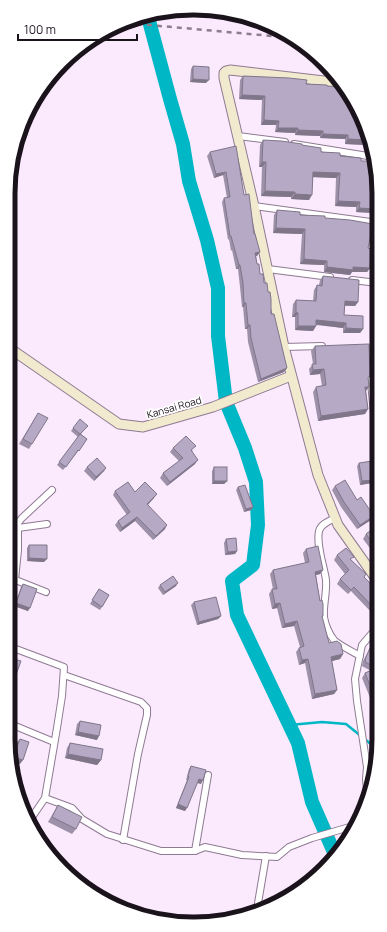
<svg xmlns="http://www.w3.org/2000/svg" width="387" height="932" viewBox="0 0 387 932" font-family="Manrope,sans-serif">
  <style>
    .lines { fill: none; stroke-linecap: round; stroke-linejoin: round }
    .stream { stroke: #00b7c6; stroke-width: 2.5 }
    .river { stroke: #00b7c6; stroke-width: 14 }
    .street-casing { stroke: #8e7a92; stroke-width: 8 }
    .secondary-casing { stroke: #8e7a92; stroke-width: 11 }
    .street { stroke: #fff; stroke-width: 6 }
    .secondary { stroke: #f2eacf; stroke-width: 9 }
    .rail { stroke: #8b7e8d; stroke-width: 2.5; stroke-dasharray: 5 5; stroke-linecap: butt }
    .wall { fill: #9d91a9 }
    .shaded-wall { fill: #7f768a }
    .building { fill: #b6a9c5; stroke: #7f768a }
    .labels { text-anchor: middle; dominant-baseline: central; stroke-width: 3.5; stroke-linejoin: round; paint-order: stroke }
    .street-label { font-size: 10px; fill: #1b131c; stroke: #fff }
    .rim { fill: none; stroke: #1b131c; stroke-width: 5 }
  </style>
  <rect width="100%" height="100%" fill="#fbe9fe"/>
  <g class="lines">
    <!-- stream -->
    <polyline class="stream" points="290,725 322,722 346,724 377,749"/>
    <!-- river -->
    <polyline class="river" points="148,17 170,99 183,144 189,181 207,240 218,288 218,336 226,402 245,448 256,482 258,525 253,565 232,581 237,615 298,743 312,802 333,850 337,855"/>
    <defs>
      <g id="street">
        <polyline points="238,136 285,142"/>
        <polyline points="294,144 374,157"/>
        <polyline points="254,206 378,223"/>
        <polyline points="268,269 330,277"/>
        <polyline points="352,280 378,283"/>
        <polyline points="284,347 322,346"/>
        <polyline points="376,472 377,444 372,393 370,364 374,344 378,288"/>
        <path d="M335,518C329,521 321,524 319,531C316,546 324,565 326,580C327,593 323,605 324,617C325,624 329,634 334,640C339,645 353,652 360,656"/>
        <polyline points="18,528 47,524"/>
        <polyline points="8,577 46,592"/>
        <polyline points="15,580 18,550 18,523 22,518 52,490"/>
        <polyline points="8,646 64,667 62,696 57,728 45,798 30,820"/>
        <polyline points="64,675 141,702 147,708 147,715 138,754 123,840"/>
        <polyline points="8,723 54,742"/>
        <polyline points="45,798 72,808 82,819 107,834 161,851 195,851 205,847 242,855 277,857 289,847 312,838 353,826"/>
        <polyline points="368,800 366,779 367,767 357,701 355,679 362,645 379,625"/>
        <polyline points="195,851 208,775"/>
        <polyline points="257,909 266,856"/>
      </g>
      <g id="secondary">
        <polyline points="341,83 230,70 226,71 224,73 224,78 254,206 284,347 318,475 338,525 379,583"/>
        <polyline points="8,347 119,424 143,427 213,407 291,376"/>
      </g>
    </defs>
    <!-- street casing -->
    <use href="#street" class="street-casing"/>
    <!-- secondary casing -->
    <use href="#secondary" class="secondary-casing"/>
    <!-- street -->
    <use href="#street" class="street"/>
    <!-- secondary -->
    <use href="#secondary" class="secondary"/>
    <!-- rail -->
    <polyline class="rail" points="127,23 294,38"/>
  </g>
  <!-- wall -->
  <g class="wall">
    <polygon points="193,66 206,83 190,82 191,69"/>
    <polygon points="243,76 327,86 342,90 360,112 370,146 367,146 367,145 345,144 345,139 320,138 320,136 295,135 295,133 275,132 276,125 261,125 262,100 239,99 240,80"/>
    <polygon points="263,140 302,145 321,152 361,161 373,213 356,212 356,207 335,206 336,178 313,177 309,200 291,199 291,197 261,196 262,167 259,167 260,145"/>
    <polygon points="210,152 244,195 257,256 256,256 257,264 260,274 268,292 271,314 284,372 258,382 248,342 247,329 245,329 243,307 242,307 240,287 238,269 236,269 232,250 231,251 229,239 228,240 222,202 224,198 227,198 223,175 214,178 207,156"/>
    <polygon points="277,210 325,218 368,248 370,268 367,272 352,272 350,275 324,272 324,265 300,264 302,234 273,233 274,215"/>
    <polygon points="323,276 358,302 355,306 345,306 344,315 363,329 360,333 343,333 343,328 316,325 316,326 313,331 295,330 295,317 292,317 293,304 296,300 313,301 314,290 317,285 319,285 320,280"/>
    <polygon points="315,346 368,379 366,391 368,409 365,414 318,421 313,392 316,387 322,386 320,374 310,375 309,369 313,364 311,351"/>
    <polygon points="378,360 378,381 376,382 375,365"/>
    <polygon points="38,413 32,444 29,449 19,444"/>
    <polygon points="73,428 85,429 81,434 87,439 76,454 63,470 57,465 78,437 71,431"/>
    <polygon points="173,448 193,450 192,451 195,464 167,486 160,478 163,473 179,461 170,452"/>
    <polygon points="359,463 374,480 372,483 360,485 357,466"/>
    <polygon points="87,467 106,468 104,471 94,481 84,471"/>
    <polygon points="214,467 227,481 224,484 212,484 212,471"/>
    <polygon points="335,486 374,516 371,520 357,529 341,507 332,490"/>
    <polygon points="238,487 253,507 251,510 244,512 236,490"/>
    <polygon points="115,491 135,492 154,498 148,505 165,529 153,540 135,521 120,532 115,525 118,521 127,515 113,495"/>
    <polygon points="378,525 378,552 375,555 363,539 366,534"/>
    <polygon points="226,539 237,551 235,554 225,555 224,543"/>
    <polygon points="29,545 44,562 27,561 27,548"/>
    <polygon points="306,549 323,570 320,574 316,575 320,601 323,616 322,617 329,643 343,654 340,659 332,661 337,690 334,694 312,699 305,663 299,665 296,652 299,648 300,647 294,626 282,628 277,608 272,609 269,594 272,589 273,589 270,574 273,570 305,563 303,553"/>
    <polygon points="337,555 351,560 364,577 379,592 379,605 371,612 351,591 348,594 337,584 340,579 345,574 334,560"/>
    <polygon points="23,584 28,611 14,606 21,587"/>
    <polygon points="160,585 176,586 163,595 158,588"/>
    <polygon points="99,589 109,595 100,610 90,604"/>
    <polygon points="194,602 221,616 218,619 197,625 191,605"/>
    <polygon points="379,638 379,675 376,673 379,702 373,705 362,678 365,673 371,671 362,666 363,661 368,652 370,648 372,649"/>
    <polygon points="80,721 97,740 75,735 77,724"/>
    <polygon points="20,739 20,764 12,761 11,759 17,742"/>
    <polygon points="70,743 101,760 97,765 65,758 67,748"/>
    <polygon points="191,766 201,784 197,783 185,811 176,808 187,780 186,780 189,769"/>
    <polygon points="58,805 76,829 72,834 48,822 55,810"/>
  </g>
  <!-- shaded-wall -->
  <g class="shaded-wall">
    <polygon points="193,79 209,80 206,83 190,82"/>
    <polygon points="242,95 265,96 262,100 239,99"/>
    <polygon points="264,120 279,121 276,125 261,125"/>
    <polygon points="278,128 298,128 295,133 275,132"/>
    <polygon points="298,130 323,131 320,136 295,135"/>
    <polygon points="323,134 348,135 345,139 320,138"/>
    <polygon points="348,139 369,140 369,141 367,145 345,144"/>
    <polygon points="369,142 370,146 367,146"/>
    <polygon points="262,162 266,162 262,167 259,167"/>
    <polygon points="226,172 223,175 214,178 216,174"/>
    <polygon points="313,172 340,173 336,178 310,177"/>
    <polygon points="265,191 295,192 291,197 261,196"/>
    <polygon points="295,194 312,195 309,200 291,199"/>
    <polygon points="338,201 360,202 356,207 335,206"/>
    <polygon points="359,208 377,209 373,213 356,212"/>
    <polygon points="276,228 305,229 302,234 273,233"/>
    <polygon points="260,252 257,256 253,257 255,253"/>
    <polygon points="304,259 327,261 324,265 300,264"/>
    <polygon points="239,265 240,265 238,269 236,269"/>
    <polygon points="327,267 353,267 370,268 367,272 352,272 350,275 324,272"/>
    <polygon points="345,301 358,302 355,306 342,305"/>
    <polygon points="244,303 246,303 243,307 242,307"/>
    <polygon points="296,312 298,313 295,317 292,317"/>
    <polygon points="316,320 346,323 343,328 313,324"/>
    <polygon points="248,325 250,325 247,329 245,329"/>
    <polygon points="298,326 316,326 313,331 295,330"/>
    <polygon points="346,328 363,329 360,333 343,333"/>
    <polygon points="287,368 284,372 258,382 261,379"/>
    <polygon points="324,369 320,374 310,375 313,370"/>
    <polygon points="365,387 369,387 366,391"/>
    <polygon points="368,409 365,414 318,421 321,416"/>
    <polygon points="198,460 195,464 167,486 170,482"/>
    <polygon points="106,468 104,471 94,481 96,477"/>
    <polygon points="374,480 372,483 360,485 362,481"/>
    <polygon points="214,481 227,481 224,484 212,484"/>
    <polygon points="157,494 154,498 144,508 147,504"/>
    <polygon points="253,507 251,510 244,512 246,509"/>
    <polygon points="374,516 371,520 357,529 360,525"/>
    <polygon points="137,517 135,521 120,532 122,528"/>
    <polygon points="167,525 165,529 153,540 156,536"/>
    <polygon points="237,551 235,554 225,555 228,552"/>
    <polygon points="29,558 47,559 44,562 27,561"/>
    <polygon points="323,570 320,574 312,576 315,572"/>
    <polygon points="178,583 176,586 163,595 165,592"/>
    <polygon points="16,603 30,608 28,611 14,606"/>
    <polygon points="280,603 277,608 272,609 275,604"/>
    <polygon points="379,603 379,605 371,612 374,608"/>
    <polygon points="221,616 218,619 197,625 199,622"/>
    <polygon points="297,621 294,626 282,628 285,624"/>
    <polygon points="343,654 340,659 328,662 331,657"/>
    <polygon points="308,659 305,663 299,665 302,660"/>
    <polygon points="8,682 13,683 10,687 8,686"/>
    <polygon points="337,690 334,694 312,699 315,694"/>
    <polygon points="379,699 379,702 373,705 376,700"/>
    <polygon points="78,732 99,736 97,740 75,735"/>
    <polygon points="68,754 101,760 97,765 65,758"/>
    <polygon points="13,757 23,760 20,764 12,761 11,759"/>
    <polygon points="199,779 203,780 201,784 196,782"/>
    <polygon points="178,804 187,808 185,811 176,808"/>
  </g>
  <!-- building -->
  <g class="building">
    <polygon points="193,66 209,67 209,80 193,79"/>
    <polygon points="243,76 289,78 307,80 306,84 327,85 327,86 342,87 342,90 345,90 360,112 369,140 348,139 348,135 323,134 323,131 298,130 298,128 278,128 279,121 264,120 265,96 242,95"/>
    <polygon points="263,140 281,141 302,144 302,145 321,148 321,152 340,153 340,156 361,158 361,161 375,161 377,169 377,209 359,208 360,202 338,201 340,173 313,172 312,195 295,194 295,192 265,191 266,162 262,162"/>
    <polygon points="236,146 244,195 249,194 254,234 255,234 260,252 255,253 257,264 259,264 260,274 263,274 264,283 267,283 268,292 270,292 271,299 271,314 274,314 287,368 261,379 251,338 250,325 248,325 246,303 244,303 243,283 240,265 239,265 234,247 231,236 230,236 224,198 230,197 226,172 216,174 210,152"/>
    <polygon points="277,210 300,212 300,215 325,216 325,218 350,220 373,224 368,248 371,249 370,268 353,267 353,270 327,267 327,261 304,259 305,229 276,228"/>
    <polygon points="323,276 359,280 358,302 345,301 344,315 363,316 363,329 346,328 346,323 316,320 316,326 298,326 298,313 296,312 296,300 316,301 317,285 322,286"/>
    <polygon points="369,344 370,377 368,377 369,387 365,387 368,409 321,416 316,387 326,385 324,369 313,370 312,364 316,364 315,346"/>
    <polygon points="38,413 48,418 32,444 23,439"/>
    <polygon points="80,419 88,426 80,434 73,428"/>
    <polygon points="80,434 87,439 79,451 78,450 66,467 59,462"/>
    <polygon points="186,436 196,446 191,450 198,460 170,482 163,473 183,458 173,448"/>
    <polygon points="97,458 106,468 96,477 87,467"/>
    <polygon points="372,461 374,480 362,481 359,463"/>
    <rect x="214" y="467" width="13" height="14"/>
    <polygon points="345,480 357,500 361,497 374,516 360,525 344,502 335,486"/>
    <polygon points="128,482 135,492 145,482 157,494 147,504 167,525 156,536 137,517 122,528 118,521 130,512 115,491"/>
    <polygon points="245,485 253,507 246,509 238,487"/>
    <polygon points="378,525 378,550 366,534"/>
    <polygon points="236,538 237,551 228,552 226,539"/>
    <polygon points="29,545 47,545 47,559 29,558"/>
    <polygon points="318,546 323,570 315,572 320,601 322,600 323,604 323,616 322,616 329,643 337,641 341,644 343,654 331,657 337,690 315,694 308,659 302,660 299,648 304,646 297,621 285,624 280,603 275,604 272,589 277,589 273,570 309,562 306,549"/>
    <polygon points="346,548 354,557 350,559 366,574 364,577 379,592 379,603 374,608 354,587 351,590 340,579 349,570 337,555"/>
    <polygon points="173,576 178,583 165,592 160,585"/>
    <polygon points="23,584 37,589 30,608 16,603"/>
    <polygon points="99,589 109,595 102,607 92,600"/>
    <polygon points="216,597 221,616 199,622 194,602"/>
    <polygon points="379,639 379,669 365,662 366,657 370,648 372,649"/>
    <polygon points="11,658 21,661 13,683 8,682 8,665"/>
    <polygon points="374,669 379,680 379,699 376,700 365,673"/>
    <polygon points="80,721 101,725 99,736 78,732"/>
    <polygon points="20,739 29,742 23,760 13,757"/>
    <polygon points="70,743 103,749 101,760 68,754"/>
    <polygon points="191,766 206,770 203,780 199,779 187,808 178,804 189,777 188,776"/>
    <polygon points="58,805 82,817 76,829 52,817"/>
  </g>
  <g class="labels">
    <!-- street labels -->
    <g class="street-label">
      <text transform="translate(174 407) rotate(-16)">Kansai Road</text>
    </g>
  </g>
  <!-- crop -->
  <path d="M0 0H387V932H0ZM193 15H194A178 178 0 0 1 372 193V739A178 178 0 0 1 194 917H193A178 178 0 0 1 15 739V193A178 178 0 0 1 193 15Z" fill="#fff" fill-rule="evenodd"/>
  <path class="rim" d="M193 15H194A178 178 0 0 1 372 193V739A178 178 0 0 1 194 917H193A178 178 0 0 1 15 739V193A178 178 0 0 1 193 15Z"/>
  <!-- scale -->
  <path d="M18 34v6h119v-6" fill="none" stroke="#1b131c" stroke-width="2"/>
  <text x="24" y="34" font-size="12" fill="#1b131c" stroke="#ffffff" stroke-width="3" paint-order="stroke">100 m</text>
</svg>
